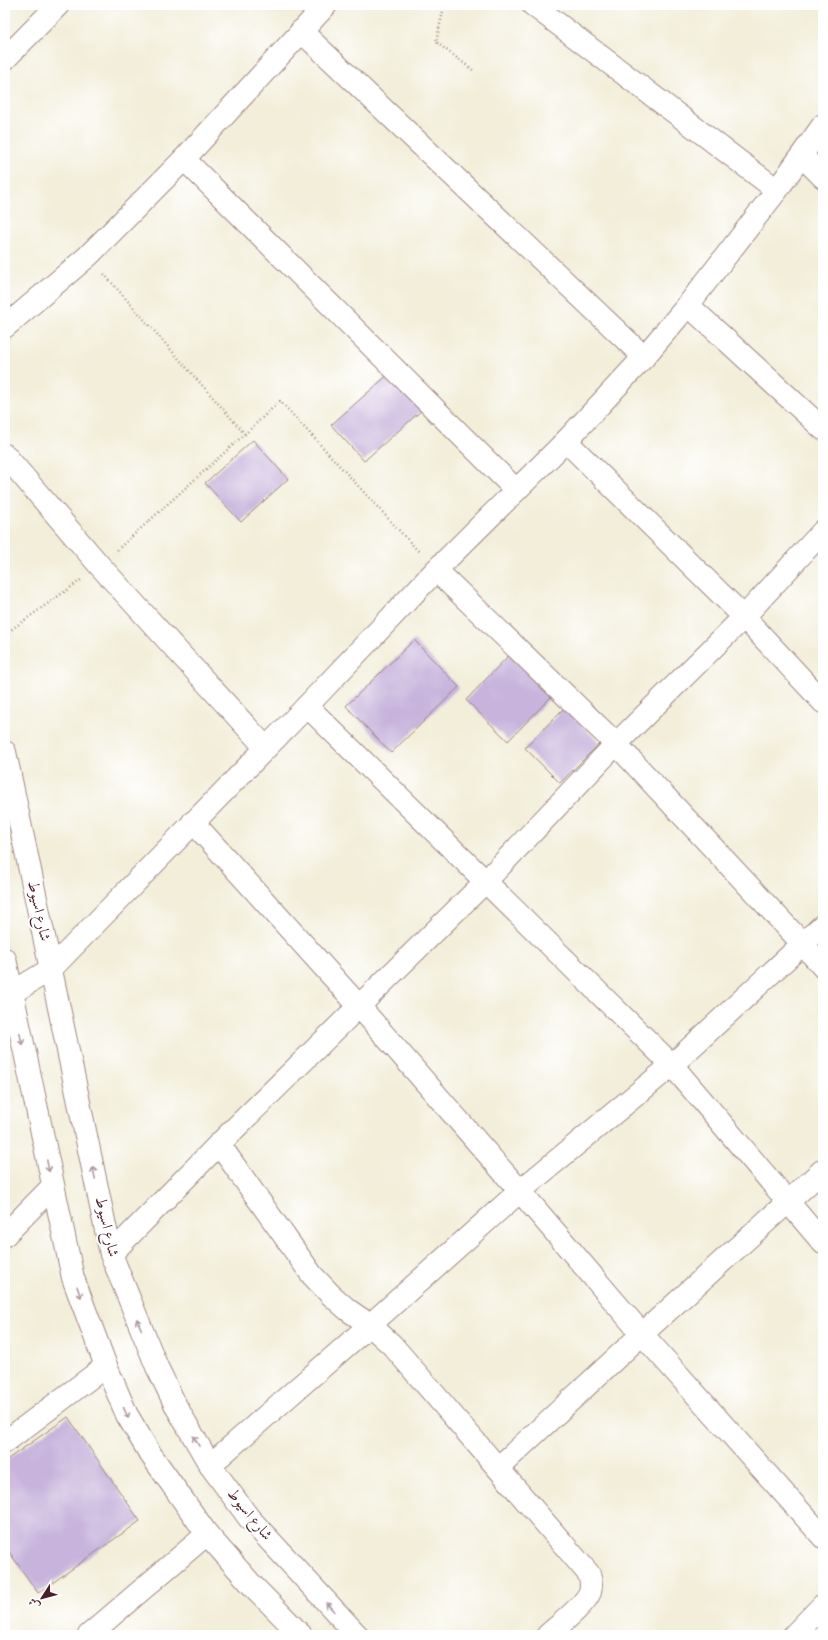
<svg xmlns="http://www.w3.org/2000/svg" width="828" height="1640" viewBox="0 0 828 1640" font-family="Vollkorn,Amiri,serif">
  <style>
    .building { fill: #c7b3dc }
    .lines { fill: none; stroke-linecap: round; stroke-linejoin: round }
    .minor-casing { stroke: #9e8682; stroke-width: 24 }
    .tertiary-casing { stroke: #9e8682; stroke-width: 24 }
    .path { stroke: #9e8682; stroke-width: 2.5; stroke-dasharray: 1 3; stroke-linecap: butt }
    .minor { stroke: #fff; stroke-width: 22 }
    .tertiary { stroke: #fff; stroke-width: 22 }
    .oneway { stroke: #ae9aa0 }
    .labels { text-anchor: middle; dominant-baseline: central; stroke-width: 4; stroke-linejoin: round; paint-order: stroke }
    .street-label { font-size: 15px; fill: #4a1f2b; stroke: #fff }
  </style>
  <rect width="100%" height="100%" fill="#fff"/>
  <filter id="ink" filterUnits="userSpaceOnUse"><feTurbulence type="fractalNoise" baseFrequency=".025" numOctaves="2"/><feDisplacementMap in="SourceGraphic" scale="8" xChannelSelector="R" yChannelSelector="G"/><feConvolveMatrix kernelMatrix="1 2 1 2 8 2 1 2 1" color-interpolation-filters="sRGB"/></filter>
  <filter id="wash" filterUnits="userSpaceOnUse"><feTurbulence type="fractalNoise" baseFrequency=".012" numOctaves="4" result="noise"/><feDisplacementMap in="SourceGraphic" scale="16" xChannelSelector="R" yChannelSelector="G"/><feGaussianBlur stdDeviation="0.9" result="paint"/><feColorMatrix in="noise" values="0 0 0 0 0 0 0 0 0 0 0 0 0 0 0 0 0 1.4 0 .05"/><feComposite in="paint" operator="in"/></filter>
  <g filter="url(#wash)">
    <rect width="100%" height="100%" fill="#f2eed9"/>
    <g id="blocks">
      <!-- building -->
      <g class="building">
        <polygon points="389,374 422,410 364,461 331,425"/>
        <polygon points="253,440 288,479 241,522 205,483"/>
        <polygon points="414,640 459,687 391,753 346,706"/>
        <polygon points="510,654 552,696 508,741 466,700"/>
        <polygon points="564,708 600,743 560,783 525,748"/>
        <polygon points="68,1417 140,1521 38,1593 5,1546 5,1461"/>
      </g>
    </g>
  </g>
  <g filter="url(#ink)">
    <use href="#blocks" fill-opacity="0" stroke="#9e8682" stroke-width="1"/>
    <g class="lines">
      <defs>
        <g id="minor">
          <polyline points="533,5 777,190"/>
          <polyline points="301,31 644,357"/>
          <polyline points="5,59 58,5"/>
          <polyline points="802,156 823,177"/>
          <polyline points="184,159 516,490"/>
          <polyline points="688,305 823,429"/>
          <polyline points="5,327 88,256 184,159 326,5"/>
          <polyline points="566,441 744,617 823,702"/>
          <polyline points="5,455 100,566 265,747"/>
          <polyline points="436,570 616,744 802,943 823,967"/>
          <polyline points="307,706 672,1065 823,1243"/>
          <polyline points="193,822 359,1006 520,1191 642,1334 823,1537"/>
          <polyline points="5,997 51,969 307,706 436,570 566,441 644,357 688,305 777,190 823,125"/>
          <path d="M219,1144L312,1275L331,1295L348,1310L370,1325L392,1345L589,1574C591,1580 592,1585 590,1592C585,1605 559,1625 548,1635"/>
          <polyline points="5,1235 53,1186"/>
          <polyline points="111,1254 219,1144 486,881 616,744 744,617 823,531"/>
          <polyline points="5,1442 106,1366"/>
          <polyline points="210,1465 370,1325 520,1191 672,1065 823,925"/>
          <polyline points="498,1468 642,1334 823,1170"/>
          <polyline points="89,1635 207,1534"/>
          <polyline points="794,1635 823,1605"/>
        </g>
        <g id="tertiary">
          <polyline points="5,752 111,1254 157,1367 177,1408 210,1465 249,1518 357,1635"/>
          <polyline points="5,959 73,1278 106,1366 127,1415 149,1452 207,1534 251,1584 301,1635"/>
        </g>
      </defs>
      <!-- minor casing -->
      <use href="#minor" class="minor-casing"/>
      <!-- tertiary casing -->
      <use href="#tertiary" class="tertiary-casing"/>
      <!-- path -->
      <g class="path">
        <polyline points="446,5 444,7 436,42 474,71"/>
        <polyline points="104,274 245,434"/>
        <polyline points="117,550 245,434 280,401 419,552"/>
        <polyline points="5,634 81,580"/>
      </g>
      <!-- minor -->
      <use href="#minor" class="minor"/>
      <!-- tertiary -->
      <use href="#tertiary" class="tertiary"/>
    </g>
    <!-- one-way arrows -->
    <defs><path id="oneway-shaft" d="M-6 0H5M1.5-3L5.5 0L1.5 3" fill="none" stroke-width="1.6" stroke-linecap="round" stroke-linejoin="round"/></defs>
    <g class="oneway">
      <use href="#oneway-shaft" transform="translate(21 1039) rotate(78)"/>
      <use href="#oneway-shaft" transform="translate(48 1166) rotate(78)"/>
      <use href="#oneway-shaft" transform="translate(94 1173) rotate(-102)"/>
      <use href="#oneway-shaft" transform="translate(79 1292) rotate(70)"/>
      <use href="#oneway-shaft" transform="translate(139 1324) rotate(-113)"/>
      <use href="#oneway-shaft" transform="translate(126 1413) rotate(65)"/>
      <use href="#oneway-shaft" transform="translate(196 1441) rotate(-120)"/>
      <use href="#oneway-shaft" transform="translate(330 1607) rotate(-133)"/>
    </g>
  </g>
  <g class="labels">
    <!-- street labels -->
    <g class="street-label">
      <text transform="translate(38 911) rotate(78)">شارع اسيوط</text>
      <text transform="translate(106 1227) rotate(77)">شارع اسيوط</text>
      <text transform="translate(249 1515) rotate(51)">شارع اسيوط</text>
    </g>
  </g>
  <!-- margin -->
  <rect width="828" height="1640" fill="none" stroke="#fff" stroke-width="20"/>
  <!-- north arrow -->
  <g transform="translate(42 1598) rotate(234)" stroke="#ffffff" stroke-width="3" paint-order="stroke">
  <path d="M0-3L7 15L0 10L-7 15Z" fill="#4a1f2b"/>
  <text y="-6" font-size="11" font-weight="bold" text-anchor="middle" fill="#4a1f2b">ش</text>
  </g>
</svg>
